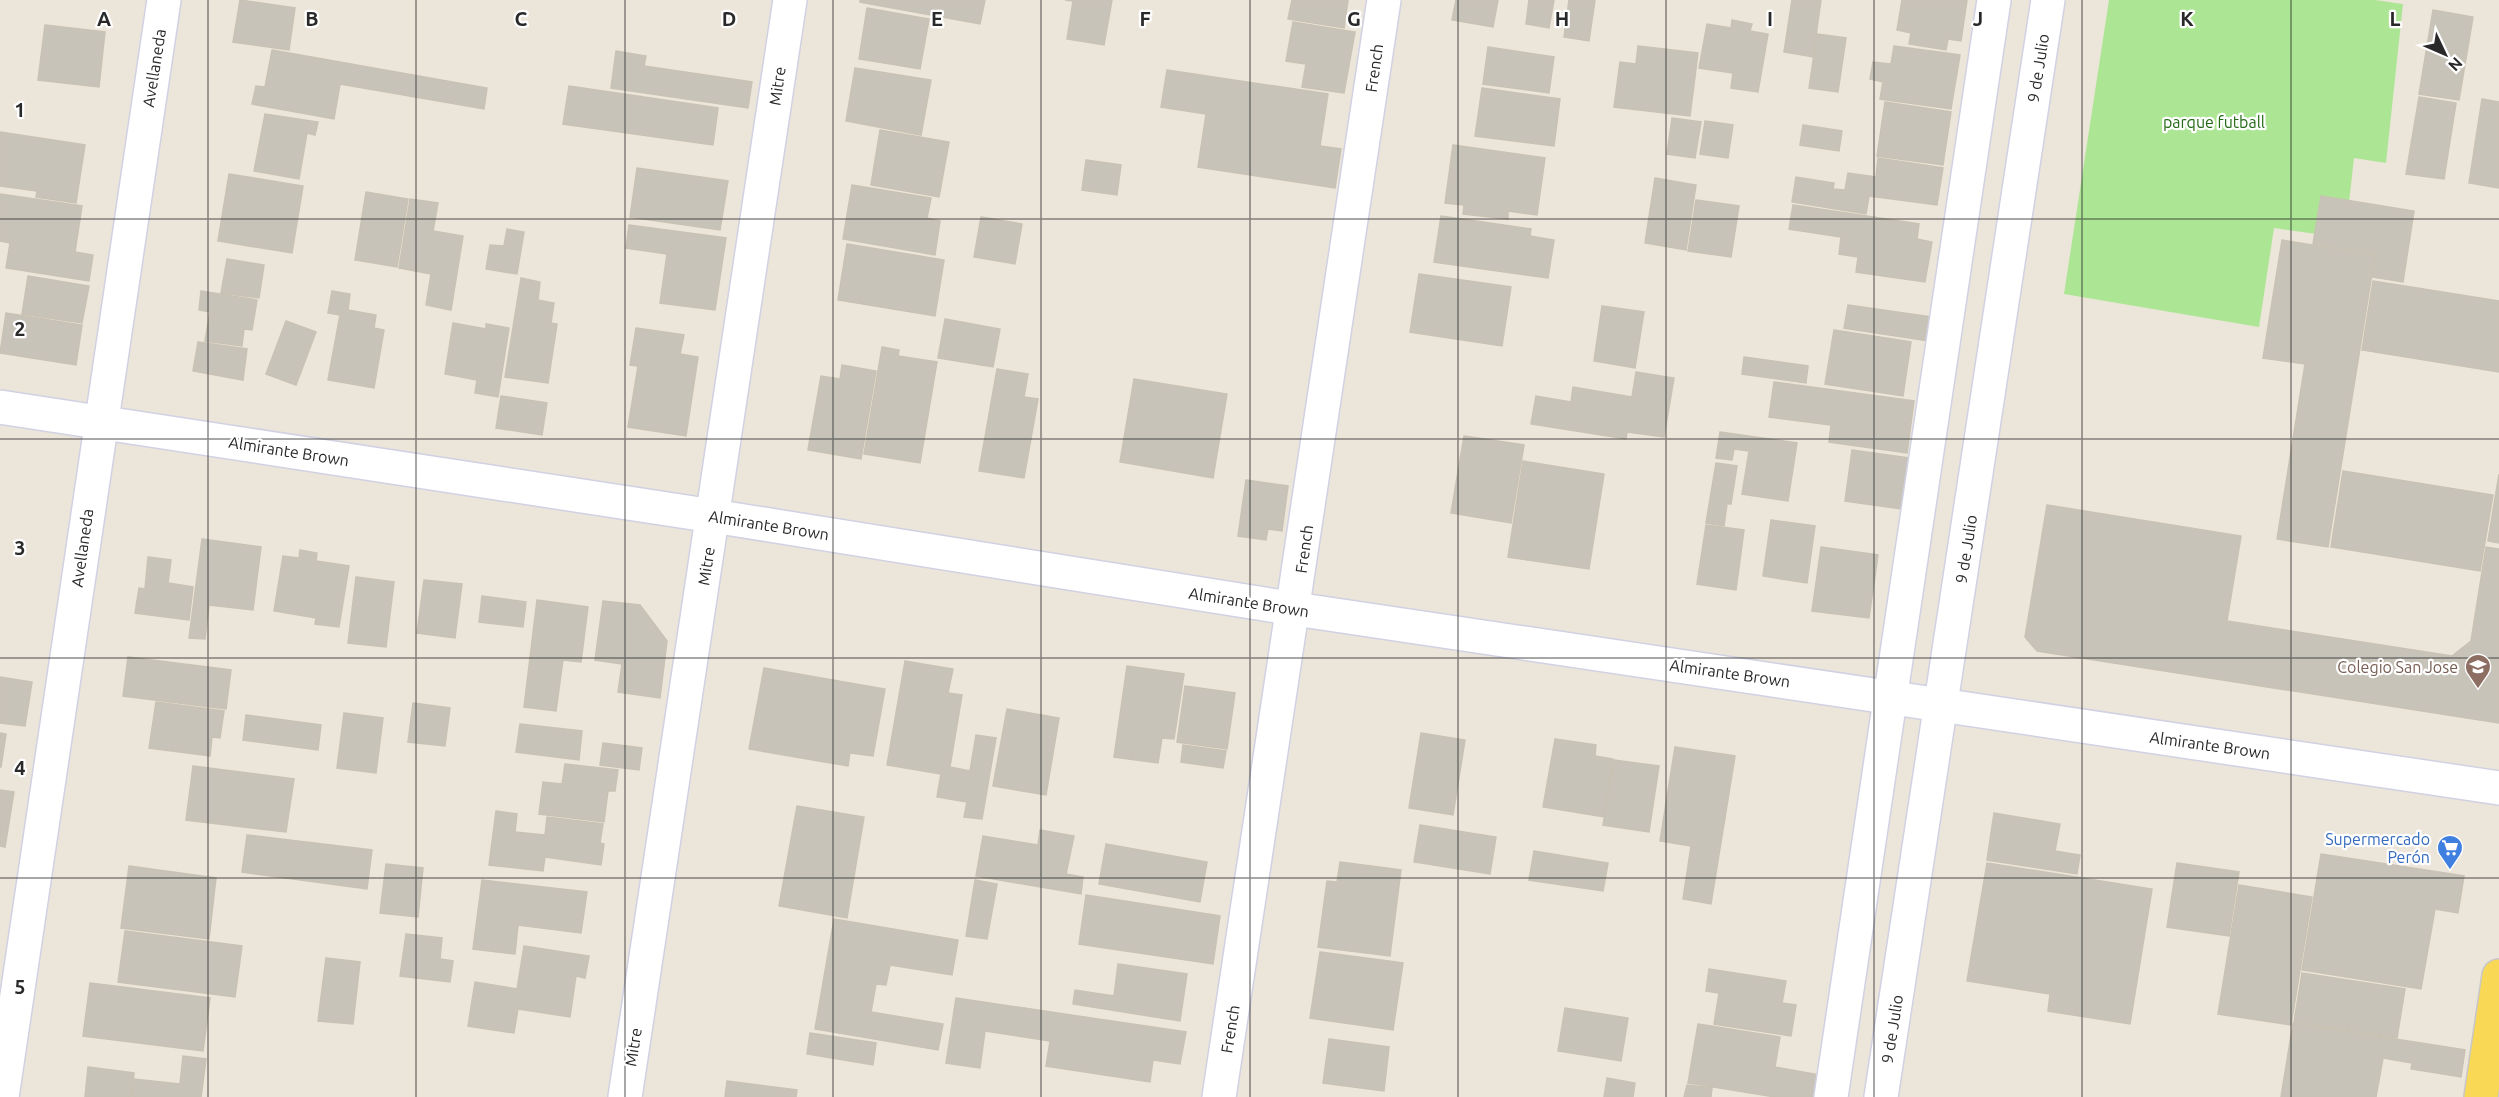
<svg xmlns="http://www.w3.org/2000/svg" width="2499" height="1097" viewBox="0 0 2499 1097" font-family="Ubuntu,sans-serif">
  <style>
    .green { fill: #ace694 }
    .building { fill: #c7c3b9; stroke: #c8c2b4; stroke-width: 1.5 }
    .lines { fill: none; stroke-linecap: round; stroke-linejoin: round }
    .minor-casing { stroke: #d0d2e3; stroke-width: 36 }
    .major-casing { stroke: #c7c7c7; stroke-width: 36 }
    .minor { stroke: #fff; stroke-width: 33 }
    .major { stroke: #f8d854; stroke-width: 33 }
    .grid { fill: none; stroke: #292929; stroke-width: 1.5; stroke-opacity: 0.55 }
    .labels { text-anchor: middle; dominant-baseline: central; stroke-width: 4.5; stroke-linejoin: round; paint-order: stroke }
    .street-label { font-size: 16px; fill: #292929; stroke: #fff }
    .park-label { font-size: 16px; fill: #246a16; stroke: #fff }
    .education-label { font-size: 16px; fill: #785e54; stroke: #fff; text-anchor: end }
    .shop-label { font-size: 16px; fill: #366cbe; stroke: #fff; text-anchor: end }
    .grid-label { font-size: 20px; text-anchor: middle; font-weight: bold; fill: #292929; stroke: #fff; stroke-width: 4.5; stroke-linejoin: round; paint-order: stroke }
  </style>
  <rect width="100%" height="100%" fill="#ece5da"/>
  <!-- green -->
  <polygon class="green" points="2109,0 2375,0 2403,4 2386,163 2354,158 2345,238 2274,228 2259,327 2064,294"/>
  <!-- building -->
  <g class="building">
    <polygon points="240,0 295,8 289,50 233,42"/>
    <polygon points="860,0 985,0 980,24 860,2"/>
    <polygon points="1065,0 1112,0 1104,45 1067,39 1073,1"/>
    <polygon points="1292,0 1348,0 1344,28 1288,19"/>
    <polygon points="1456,0 1498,0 1493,27 1452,20"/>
    <polygon points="1529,0 1554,0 1549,28 1526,24"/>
    <polygon points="1569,0 1595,0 1589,41 1564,37"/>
    <polygon points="1792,0 1821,0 1813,57 1784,52"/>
    <polygon points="1902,0 1967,0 1961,41 1948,39 1946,50 1909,44 1911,33 1897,30"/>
    <polygon points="867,8 929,19 920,69 859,59"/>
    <polygon points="2433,10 2473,17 2459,100 2419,94"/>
    <polygon points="1732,20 1752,24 1750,31 1768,34 1758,92 1731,88 1733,73 1699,68 1707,24 1731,28"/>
    <polygon points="1293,22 1355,32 1344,93 1302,87 1306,64 1286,61"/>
    <polygon points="45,25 105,32 99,87 38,80"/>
    <polygon points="1817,34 1846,38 1838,92 1809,88"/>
    <polygon points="1638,46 1698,53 1690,116 1614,107 1620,62 1636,64"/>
    <polygon points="1894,46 1960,55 1951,109 1880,99 1883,82 1870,79 1873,62 1891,64"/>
    <polygon points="1488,47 1554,57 1549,93 1483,84"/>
    <polygon points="272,50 487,88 484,109 340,84 334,119 252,104 256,86 265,87"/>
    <polygon points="616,51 646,56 644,66 752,82 748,108 611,88"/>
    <polygon points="855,68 931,80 921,135 846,121"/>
    <polygon points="1167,70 1328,94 1320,146 1341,149 1335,188 1198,167 1206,114 1161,107"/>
    <polygon points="569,86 718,108 713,145 563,124"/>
    <polygon points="1482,88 1560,99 1554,146 1475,136"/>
    <polygon points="2419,97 2456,103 2444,179 2406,174"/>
    <polygon points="2482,99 2499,102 2499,188 2469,183"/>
    <polygon points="1885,102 1951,112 1943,165 1877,156"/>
    <polygon points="265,114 318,122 315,135 307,133 299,179 254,171"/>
    <polygon points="1672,118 1701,122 1695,158 1667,154"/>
    <polygon points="1705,121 1733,125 1728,158 1700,154"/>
    <polygon points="1803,125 1842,131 1839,151 1800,145"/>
    <polygon points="880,130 949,142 939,197 871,185"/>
    <polygon points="0,132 85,145 76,203 36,197 37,191 0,186"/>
    <polygon points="1453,145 1545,158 1537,215 1508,211 1508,219 1463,214 1464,205 1445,203"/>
    <polygon points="1878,158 1943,168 1937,205 1869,196 1866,214 1792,202 1796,177 1834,183 1833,189 1845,190 1848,173 1876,177"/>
    <polygon points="1086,160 1121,165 1117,195 1082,190"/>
    <polygon points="637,168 728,181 720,230 630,217"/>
    <polygon points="229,174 303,186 292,253 218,241"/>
    <polygon points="1655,178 1696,185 1686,250 1645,243"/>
    <polygon points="852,185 931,198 927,218 940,221 935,255 843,239"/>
    <polygon points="366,192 408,199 397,267 355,260"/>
    <polygon points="0,194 82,206 75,252 93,255 89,281 6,268 10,243 0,241"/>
    <polygon points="2321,196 2414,211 2403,282 2372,277 2376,254 2313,244"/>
    <polygon points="410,199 438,203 433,231 463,236 451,310 426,305 431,274 399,268"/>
    <polygon points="1696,200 1739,206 1731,257 1688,251"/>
    <polygon points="1793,205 1919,224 1917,239 1932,242 1925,282 1856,272 1858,257 1839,254 1841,237 1789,229"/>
    <polygon points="1441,216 1531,229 1530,236 1554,240 1548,278 1434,262"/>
    <polygon points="981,217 1022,224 1015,264 974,257"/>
    <polygon points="629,225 726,238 715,310 660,303 667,254 626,248"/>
    <polygon points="507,229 524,232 517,274 486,269 490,245 504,246"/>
    <polygon points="2282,240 2375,255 2328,547 2277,539 2305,364 2263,358"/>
    <polygon points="847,244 944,260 935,316 838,300"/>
    <polygon points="227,259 264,265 259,298 221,293"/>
    <polygon points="1419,274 1511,287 1502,346 1410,332"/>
    <polygon points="28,276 89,286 82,323 22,314"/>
    <polygon points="521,278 540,282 538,300 554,303 551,323 557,324 548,383 505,377"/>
    <polygon points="2373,281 2499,301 2499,372 2362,350"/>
    <polygon points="201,291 257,300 252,330 244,329 242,346 205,341 210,312 199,310"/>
    <polygon points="332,291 350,294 348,310 376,315 374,328 384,330 374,388 328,380 340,315 328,313"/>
    <polygon points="1848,305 1938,318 1935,342 1844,328"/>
    <polygon points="1602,306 1644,312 1635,368 1594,361"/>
    <polygon points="6,313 82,325 76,365 0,353"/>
    <polygon points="945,319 1000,329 993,367 938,358"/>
    <polygon points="286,321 316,332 296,385 266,374"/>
    <polygon points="453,323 486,329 486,324 509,328 498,397 475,393 477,380 445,374"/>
    <polygon points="636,328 684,335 680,354 698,357 686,436 628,427 638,366 630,365"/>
    <polygon points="1834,330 1911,342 1903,396 1825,384"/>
    <polygon points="198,342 247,349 243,380 193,371"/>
    <polygon points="882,347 899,350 898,356 937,362 920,463 864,454"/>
    <polygon points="1744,357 1808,366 1806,383 1742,374"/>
    <polygon points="842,365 876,371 861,459 808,450 821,376 840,379"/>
    <polygon points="997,369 1028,374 1024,397 1038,399 1024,478 979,471"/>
    <polygon points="1636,372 1674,378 1664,437 1627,432 1626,439 1531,424 1536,396 1571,402 1573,387 1632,397"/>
    <polygon points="1134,379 1227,394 1213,478 1120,462"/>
    <polygon points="1774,382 1914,401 1907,453 1829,442 1831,425 1769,417"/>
    <polygon points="501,396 547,403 542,435 496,428"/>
    <polygon points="1720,432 1797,443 1788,501 1742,494 1749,451 1734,449 1732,460 1716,458"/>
    <polygon points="1464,436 1524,445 1511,523 1451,513"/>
    <polygon points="1852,450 1916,459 1909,510 1845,501"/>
    <polygon points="1523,461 1604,474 1589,569 1508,557"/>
    <polygon points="1716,463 1737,466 1731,504 1727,504 1724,526 1706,523"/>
    <polygon points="2343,471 2493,495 2480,571 2331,547"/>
    <polygon points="2499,474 2499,543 2488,541"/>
    <polygon points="1246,480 1288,486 1282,531 1268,529 1266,540 1238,536"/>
    <polygon points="2047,505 2241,536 2227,621 2452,656 2471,641 2486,547 2499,549 2499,723 2037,651 2025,637"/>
    <polygon points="1771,520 1815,526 1807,583 1763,576"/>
    <polygon points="1706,525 1744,530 1736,590 1697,584"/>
    <polygon points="202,539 261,547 253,610 209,605 205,639 189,638"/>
    <polygon points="1821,547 1878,555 1869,618 1812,611"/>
    <polygon points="300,550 317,553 316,561 349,566 339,627 315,624 316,618 274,611 283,556 299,558"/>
    <polygon points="148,557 171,560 168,583 193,587 189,620 135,613 139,588 145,589"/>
    <polygon points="356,577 394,582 386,647 348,643"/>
    <polygon points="424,580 462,584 455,638 417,633"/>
    <polygon points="482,596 526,602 523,627 479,622"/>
    <polygon points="537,600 588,607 581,662 563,660 556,711 524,707"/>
    <polygon points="603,601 640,605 667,641 660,698 618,692 622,664 595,660"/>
    <polygon points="128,657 231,670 226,709 123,696"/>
    <polygon points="905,661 953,669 948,693 962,695 950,767 970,771 976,735 996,738 982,819 964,817 967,802 937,797 941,774 887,765"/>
    <polygon points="1127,666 1184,674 1174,739 1162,738 1158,763 1114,757"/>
    <polygon points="764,668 885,689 873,756 850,753 848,766 749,749"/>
    <polygon points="0,677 32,682 25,726 0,723"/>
    <polygon points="1185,686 1235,693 1227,749 1177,742"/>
    <polygon points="156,702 224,711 220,738 212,737 210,756 149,748"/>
    <polygon points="413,703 450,708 445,746 408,742"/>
    <polygon points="1007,709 1059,718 1046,795 993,786"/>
    <polygon points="344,713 383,718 376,773 337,768"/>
    <polygon points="246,715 321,725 318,750 243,740"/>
    <polygon points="520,724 582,731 579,760 516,752"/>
    <polygon points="0,733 6,734 1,767 0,767"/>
    <polygon points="1421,733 1465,740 1453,815 1409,808"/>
    <polygon points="1555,739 1596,745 1595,756 1613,759 1604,817 1543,807"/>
    <polygon points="603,743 642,748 639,770 600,765"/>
    <polygon points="1183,745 1226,751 1223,768 1181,762"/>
    <polygon points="1675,747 1735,756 1711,904 1683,899 1691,846 1660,841"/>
    <polygon points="1614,760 1659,766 1649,832 1603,825"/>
    <polygon points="565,764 618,770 615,791 608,791 604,822 539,814 543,782 562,784"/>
    <polygon points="193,766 294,779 286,832 186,820"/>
    <polygon points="0,790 14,792 5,847 0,846"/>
    <polygon points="797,806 864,817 847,918 779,906"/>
    <polygon points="496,811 517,814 515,832 545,835 547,817 603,824 600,843 604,844 601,865 545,857 543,871 489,865"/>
    <polygon points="1994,813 2060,824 2055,851 2080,855 2077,874 1987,860"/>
    <polygon points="1420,825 1496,837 1490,874 1414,862"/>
    <polygon points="1040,830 1074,836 1066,874 1083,877 1081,894 976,876 983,836 1038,845"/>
    <polygon points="247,835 372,850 367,889 242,872"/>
    <polygon points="1106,844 1207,862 1200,902 1099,884"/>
    <polygon points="1534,851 1608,863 1603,891 1529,880"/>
    <polygon points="2321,854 2464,876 2458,913 2435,909 2421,989 2302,970"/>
    <polygon points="1340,862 1401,870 1390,956 1318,947 1327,881 1337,882"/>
    <polygon points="1987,863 2152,889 2130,1024 2048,1011 2050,994 1967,981"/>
    <polygon points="2177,863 2239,872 2229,936 2167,927"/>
    <polygon points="386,864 423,868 418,917 380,913"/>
    <polygon points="129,866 216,878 209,939 121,928"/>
    <polygon points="482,880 587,892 581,933 518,925 515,954 473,949"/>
    <polygon points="975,880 997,884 987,939 966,936"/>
    <polygon points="2239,885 2312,897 2291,1025 2218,1014"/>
    <polygon points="1086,895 1220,916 1213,964 1079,944"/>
    <polygon points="834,919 958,940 952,975 890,965 886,985 876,984 871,1012 943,1024 938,1050 815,1029"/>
    <polygon points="125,931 242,946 235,997 118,982"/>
    <polygon points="406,934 442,938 440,959 453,961 450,982 400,976"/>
    <polygon points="524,946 589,956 585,978 576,976 570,1017 518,1009 514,1033 468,1026 475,982 517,989"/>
    <polygon points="1320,952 1403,963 1393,1030 1310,1018"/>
    <polygon points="326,958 360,962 353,1024 318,1021"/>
    <polygon points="1118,964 1187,974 1180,1021 1073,1004 1075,990 1114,996"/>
    <polygon points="1709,969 1786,981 1782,1003 1796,1005 1791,1036 1714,1024 1719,993 1706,991"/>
    <polygon points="2302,973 2405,989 2397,1038 2294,1022"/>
    <polygon points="90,983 210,998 203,1051 83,1036"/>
    <polygon points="956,998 1186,1032 1180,1064 1153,1060 1150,1082 1046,1066 1050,1041 985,1031 980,1068 946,1063"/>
    <polygon points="1565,1008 1628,1018 1621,1061 1558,1051"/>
    <polygon points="2293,1023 2465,1050 2461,1077 2411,1069 2412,1063 2383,1058 2376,1097 2281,1097"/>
    <polygon points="1698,1024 1780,1037 1775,1067 1820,1075 1817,1097 1775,1097 1688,1083"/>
    <polygon points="810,1033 876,1043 873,1065 807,1054"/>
    <polygon points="1329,1039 1389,1047 1384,1091 1323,1083"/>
    <polygon points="183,1056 206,1059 201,1097 132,1097 134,1079 180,1084"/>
    <polygon points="88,1067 134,1073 131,1097 85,1097"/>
    <polygon points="1607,1078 1635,1083 1633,1097 1604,1097"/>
    <polygon points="727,1081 797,1090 796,1097 725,1097"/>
    <polygon points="1687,1085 1712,1088 1711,1097 1684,1097"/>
  </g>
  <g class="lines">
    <defs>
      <g id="minor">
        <polyline points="0,407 713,516 1295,609 2499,788"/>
        <polyline points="2,1097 164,0"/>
        <polyline points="625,1097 790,0"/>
        <polyline points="1219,1097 1384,0"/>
        <polyline points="1831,1097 1994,0"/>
        <polyline points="1881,1097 2048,0"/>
      </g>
      <polyline id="major" points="2481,1097 2499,976"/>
    </defs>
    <!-- minor casing -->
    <use href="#minor" class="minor-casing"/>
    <!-- major casing -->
    <use href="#major" class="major-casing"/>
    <!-- minor -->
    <use href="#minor" class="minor"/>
    <!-- major -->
    <use href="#major" class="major"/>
  </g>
  <!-- grid -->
  <path class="grid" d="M208,0V1097M416,0V1097M625,0V1097M833,0V1097M1041,0V1097M1250,0V1097M1458,0V1097M1666,0V1097M1874,0V1097M2082,0V1097M2291,0V1097M0,219H2499M0,439H2499M0,658H2499M0,878H2499"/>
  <!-- icons -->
  <defs>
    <symbol id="school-pin" viewBox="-11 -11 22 30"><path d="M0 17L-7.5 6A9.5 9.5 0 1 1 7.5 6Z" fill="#8d6e63" stroke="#fff"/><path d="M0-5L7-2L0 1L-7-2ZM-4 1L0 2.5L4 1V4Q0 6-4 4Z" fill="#fff"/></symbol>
    <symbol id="supermarket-pin" viewBox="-11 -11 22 30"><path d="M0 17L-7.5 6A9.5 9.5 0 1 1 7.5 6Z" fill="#3f7fe0" stroke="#fff"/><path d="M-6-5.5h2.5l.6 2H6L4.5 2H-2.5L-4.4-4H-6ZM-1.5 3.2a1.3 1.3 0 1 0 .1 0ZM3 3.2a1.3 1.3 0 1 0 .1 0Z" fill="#fff"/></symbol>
  </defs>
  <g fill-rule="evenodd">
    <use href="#school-pin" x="2463" y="652" width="30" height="40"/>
    <use href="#supermarket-pin" x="2435" y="833" width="30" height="40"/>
  </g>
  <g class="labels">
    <!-- street labels -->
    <g class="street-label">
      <text transform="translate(154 68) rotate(-81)">Avellaneda</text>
      <text transform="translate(1374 68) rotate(-82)">French</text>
      <text transform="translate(2038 68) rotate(-81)">9 de Julio</text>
      <text transform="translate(777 86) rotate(-82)">Mitre</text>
      <text transform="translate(289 451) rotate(9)">Almirante Brown</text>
      <text transform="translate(769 525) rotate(9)">Almirante Brown</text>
      <text transform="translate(82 548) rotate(-82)">Avellaneda</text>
      <text transform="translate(1304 549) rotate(-82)">French</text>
      <text transform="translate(1966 549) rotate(-81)">9 de Julio</text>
      <text transform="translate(706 566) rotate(-81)">Mitre</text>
      <text transform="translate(1249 602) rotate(9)">Almirante Brown</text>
      <text transform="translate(1730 673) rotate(8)">Almirante Brown</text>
      <text transform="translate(2210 745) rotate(8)">Almirante Brown</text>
      <text transform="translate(1230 1029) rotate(-81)">French</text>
      <text transform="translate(1892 1029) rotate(-81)">9 de Julio</text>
      <text transform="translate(633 1047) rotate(-81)">Mitre</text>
    </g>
    <!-- park labels -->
    <g class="park-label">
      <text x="2214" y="122">parque futball</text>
    </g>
    <!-- education labels -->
    <g class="education-label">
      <text x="2458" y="667">Colegio San Jose</text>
    </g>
    <!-- shop labels -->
    <g class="shop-label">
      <text x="2430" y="839">Supermercado<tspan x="2430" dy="18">Perón</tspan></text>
    </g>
  </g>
  <g class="grid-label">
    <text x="104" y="26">A</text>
    <text x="312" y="26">B</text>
    <text x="521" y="26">C</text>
    <text x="729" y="26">D</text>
    <text x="937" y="26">E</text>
    <text x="1145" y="26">F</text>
    <text x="1354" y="26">G</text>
    <text x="1562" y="26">H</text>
    <text x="1770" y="26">I</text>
    <text x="1978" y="26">J</text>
    <text x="2187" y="26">K</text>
    <text x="2395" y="26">L</text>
    <text x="20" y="117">1</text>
    <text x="20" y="336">2</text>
    <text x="20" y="555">3</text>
    <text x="20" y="775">4</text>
    <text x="20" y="994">5</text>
  </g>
  <!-- north arrow -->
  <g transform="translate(2445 54) rotate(134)" stroke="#ffffff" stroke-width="4.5" paint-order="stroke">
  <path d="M0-4.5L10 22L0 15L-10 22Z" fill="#292929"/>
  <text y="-9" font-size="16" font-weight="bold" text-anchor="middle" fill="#292929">N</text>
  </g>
</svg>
